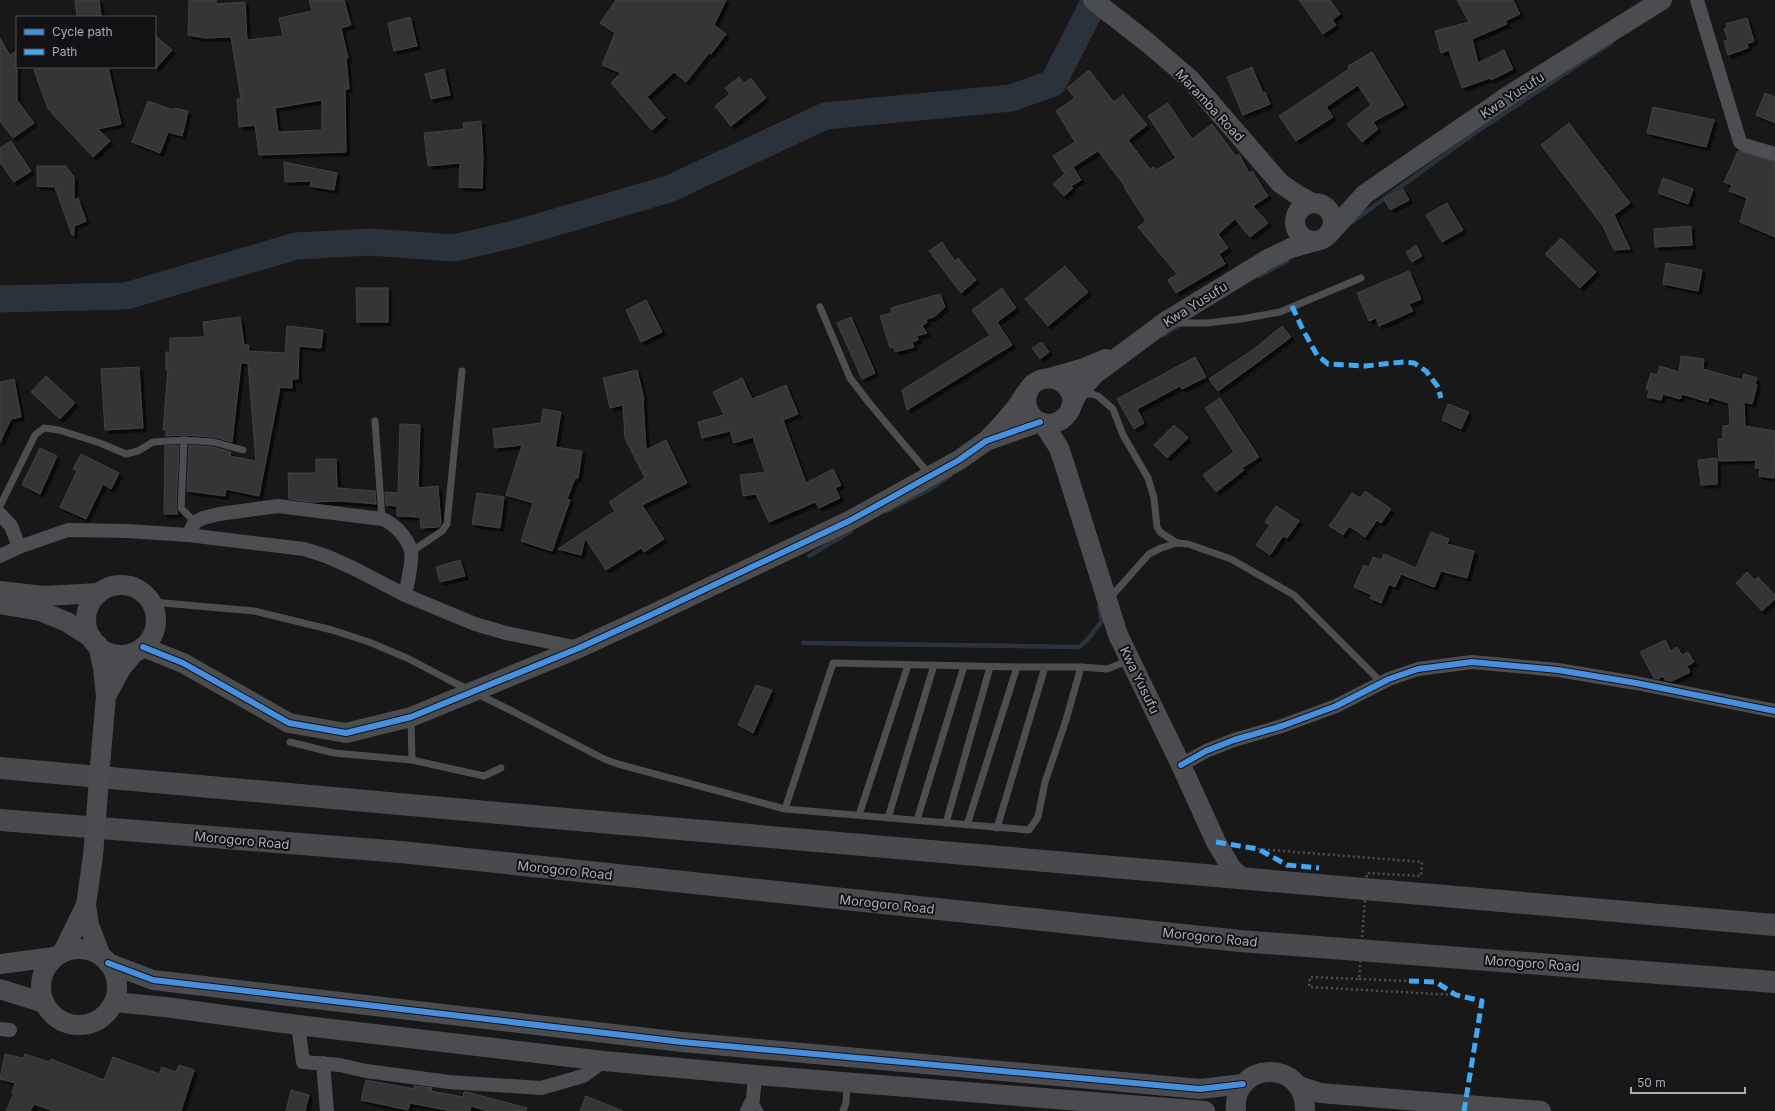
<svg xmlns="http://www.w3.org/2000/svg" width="1775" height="1111" viewBox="0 0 1775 1111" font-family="Inter,sans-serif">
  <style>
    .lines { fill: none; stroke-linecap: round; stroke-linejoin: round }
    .stream { stroke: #2a333c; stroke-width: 4.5 }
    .river { stroke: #2a333c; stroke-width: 27 }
    .building { fill: #363638; stroke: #414245; fill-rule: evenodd; filter: url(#shadow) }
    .path { stroke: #4e4f53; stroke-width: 2.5; stroke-dasharray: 2 3; stroke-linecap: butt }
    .lane { stroke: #4c4e52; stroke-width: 7 }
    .street { stroke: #4c4e52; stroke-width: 14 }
    .secondary { stroke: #4b4c50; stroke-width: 20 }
    .highway { stroke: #4a4a4e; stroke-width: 22 }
    .path-bridge { stroke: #4e4f53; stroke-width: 2.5; stroke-dasharray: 2 3; stroke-linecap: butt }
    .lane-bridge { stroke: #4c4e52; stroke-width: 7 }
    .secondary-bridge { stroke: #4b4c50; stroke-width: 20 }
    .quiet { stroke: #3fa9f5; stroke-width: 5; stroke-dasharray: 10 5; stroke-linecap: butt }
    .cycleway-casing { stroke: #121215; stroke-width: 8 }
    .cycleway { stroke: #468fdf; stroke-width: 6 }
    .labels { text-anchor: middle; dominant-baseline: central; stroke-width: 4; stroke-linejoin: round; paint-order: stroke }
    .street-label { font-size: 13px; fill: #a9aeba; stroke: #121215 }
  </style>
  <defs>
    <filter id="shadow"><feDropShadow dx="3.5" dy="3.5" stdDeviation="0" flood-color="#0009"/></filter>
  </defs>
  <rect width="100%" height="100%" fill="#181819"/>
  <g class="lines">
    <!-- stream -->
    <g class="stream">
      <polyline points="1352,222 1476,132 1611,43"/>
      <polyline points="1259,276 1287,261"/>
      <polyline points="1163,335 1181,324"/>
      <polyline points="887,511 932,488 950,476"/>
      <polyline points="809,556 851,531"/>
      <polyline points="803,643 1079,647 1087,640 1102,621 1099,606"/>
    </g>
    <!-- river -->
    <polyline class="river" points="0,299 126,296 296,246 370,242 454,248 515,234 669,189 825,116 1011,98 1053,83 1095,0"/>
  </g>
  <!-- building -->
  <g class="building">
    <polygon points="75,0 99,0 101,16 77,17"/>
    <path d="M189,0H216V4L245,2L247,40L283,36L279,18L312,11L309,0H344L351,25L341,28L348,58L346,59L349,89H345L346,152L259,155L255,125L239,127L237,99H241L231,37L205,38L188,35ZM322,100V130L278,132L275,108Z"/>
    <polygon points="616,0 726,0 714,25 726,34 711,54 709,53 686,82 674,72 647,97 665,118 652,130 611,83 621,73 602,65 615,33 600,23"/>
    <polygon points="1299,0 1330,0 1340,14 1332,20 1336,25 1323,34"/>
    <polygon points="1457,0 1513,0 1520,14 1505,21 1507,24 1472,39 1478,63 1504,50 1513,69 1491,80 1490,78 1462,88 1449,50 1441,53 1435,31 1469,22"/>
    <polygon points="410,17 417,46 394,51 388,23"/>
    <polygon points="1747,18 1754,41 1747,44 1748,48 1728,55 1724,41 1728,40 1724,29 1727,28 1726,24"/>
    <polygon points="155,35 172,50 155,69"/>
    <polygon points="0,38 10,55 17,51 17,100 34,123 13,138 0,121"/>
    <polygon points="1372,52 1404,105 1373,122 1378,129 1362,142 1347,124 1371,105 1358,85 1326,107 1333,117 1296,141 1279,116 1349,69 1348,66"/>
    <polygon points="43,67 108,67 121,124 98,129 110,141 93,157 48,109 34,70"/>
    <polygon points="1252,67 1263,93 1265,92 1270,104 1243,115 1227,77"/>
    <polygon points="444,69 450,95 431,99 425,74"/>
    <polygon points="1089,70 1114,102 1123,95 1147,125 1128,140 1150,169 1154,167 1156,170 1176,158 1148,116 1168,103 1192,139 1212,124 1236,156 1239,154 1249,173 1252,171 1268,196 1253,206 1268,223 1250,237 1235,219 1218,234 1228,248 1219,254 1225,264 1176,293 1168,280 1177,274 1138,227 1146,221 1124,187 1125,186 1098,151 1073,167 1081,180 1071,186 1073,188 1064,196 1053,184 1070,169 1064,173 1053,156 1075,142 1056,111 1075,98 1067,88"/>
    <polygon points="739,77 744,83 751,78 766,98 731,126 715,106 730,94 725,88"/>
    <polygon points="1765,93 1775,97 1775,123 1756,115"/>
    <polygon points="148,101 173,110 174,108 188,111 182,136 168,132 160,153 132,142"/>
    <polygon points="1653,107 1714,120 1706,147 1647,133"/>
    <polygon points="481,121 483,158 482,188 459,187 460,163 428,166 424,133 464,129 463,123"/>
    <polygon points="1569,123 1630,203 1614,215 1630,249 1614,250 1603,226 1541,145"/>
    <polygon points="11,141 31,171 14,182 0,162 0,148"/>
    <polygon points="1738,151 1775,162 1775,237 1740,222 1747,198 1729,191 1732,185 1724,182"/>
    <polygon points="284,162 337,173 334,190 310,186 311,181 285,182"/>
    <polygon points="37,166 66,166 74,177 74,200 78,198 86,221 74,226 74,235 72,235 55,187 37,186"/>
    <polygon points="1663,178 1693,189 1688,204 1658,193"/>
    <polygon points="1403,189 1409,200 1390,210 1384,199"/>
    <polygon points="1447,203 1463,230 1442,242 1426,215"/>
    <polygon points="1691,226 1692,245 1655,247 1654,229"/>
    <polygon points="1561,238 1596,272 1580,288 1545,254"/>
    <polygon points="942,242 955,261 958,258 976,280 961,293 929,251"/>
    <polygon points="1416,245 1422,256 1412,262 1406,252"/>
    <polygon points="1666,263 1702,270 1698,291 1663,284"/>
    <polygon points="1065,266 1088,292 1048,326 1025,299"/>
    <polygon points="1409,271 1421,299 1409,304 1413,311 1379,326 1376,318 1369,321 1357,293"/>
    <polygon points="356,288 388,288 388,322 357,322"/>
    <polygon points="1002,288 1016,308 997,322 1012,345 907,410 902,390 990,335 972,310"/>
    <polygon points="940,294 945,307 934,317 926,319 927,322 922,326 927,333 917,336 918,340 912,342 914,347 895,352 893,347 890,348 880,316 891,313 891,308"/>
    <polygon points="646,300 662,332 641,342 626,310"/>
    <polygon points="240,317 244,345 249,345 248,351 285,353 287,326 323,330 321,348 299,346 298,379 292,379 292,388 280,387 259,496 226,489 225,496 187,491 189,445 213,447 231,452 230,456 256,461 248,363 241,363 232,442 214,437 184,435 166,436 166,430 163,430 168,370 166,370 166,352 170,352 170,338 205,337 203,322"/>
    <polygon points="851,317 875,373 862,379 837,323"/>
    <polygon points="1282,326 1291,337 1262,359 1218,391 1209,379 1254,349"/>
    <polygon points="1042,342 1049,352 1040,359 1032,348"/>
    <polygon points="1681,356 1704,359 1703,369 1742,380 1744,374 1757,378 1755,384 1757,385 1752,404 1744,402 1745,426 1775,431 1774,478 1759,476 1760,468 1755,468 1756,460 1719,461 1718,439 1723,439 1723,426 1730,425 1729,403 1709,397 1708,402 1682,394 1680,399 1663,394 1661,400 1647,397 1649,390 1646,389 1651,373 1657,375 1660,366 1679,372"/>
    <polygon points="1195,357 1206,377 1182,389 1180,386 1137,409 1144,423 1134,429 1117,399"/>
    <polygon points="139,367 143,428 105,430 101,369"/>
    <polygon points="637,370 644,400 643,400 646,450 666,440 687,483 642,505 664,539 644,552 641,548 606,570 585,538 581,555 558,549 615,511 609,502 645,478 625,438 623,405 610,408 603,378"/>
    <polygon points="46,376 75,403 60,419 31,392"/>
    <polygon points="742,378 752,399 786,385 798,414 783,420 806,483 833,469 841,485 835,488 840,498 819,508 815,502 769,522 756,494 743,496 740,475 765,472 753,437 734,443 730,431 702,438 698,422 724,415 713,392"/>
    <polygon points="14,379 21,417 11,419 0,442 0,382"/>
    <polygon points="1220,398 1259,457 1242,468 1244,470 1216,492 1203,475 1234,452 1205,408"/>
    <polygon points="1448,404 1469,412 1461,429 1442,420"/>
    <polygon points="543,409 561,412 555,447 582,451 578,478 575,478 567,499 570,500 552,551 521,541 533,503 506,495 522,445 495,448 493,429 541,423"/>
    <polygon points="400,424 420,425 418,488 438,486 441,524 439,527 421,528 420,517 397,516 397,506 386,505 385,492 398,493"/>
    <polygon points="1174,425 1188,438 1167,458 1154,445"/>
    <polygon points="179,445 176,508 178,514 164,514 165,446"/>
    <polygon points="40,448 57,456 40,494 22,485"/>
    <polygon points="81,454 119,473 111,489 103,484 86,519 60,507 77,471 73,469"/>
    <polygon points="1717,458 1717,484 1701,485 1698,460"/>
    <polygon points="316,459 336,459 337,488 375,491 376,504 341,501 311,502 289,499 288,473 316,473"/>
    <polygon points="1365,491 1391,509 1381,523 1377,520 1365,537 1349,526 1343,535 1329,526 1352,493 1360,498"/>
    <polygon points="477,493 504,497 500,528 472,524"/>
    <polygon points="1276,506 1299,521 1287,538 1283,536 1270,555 1256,545 1270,525 1265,522"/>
    <polygon points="1431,532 1449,539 1447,544 1474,551 1467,578 1441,571 1434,587 1401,574 1395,587 1389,584 1381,603 1370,598 1372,595 1354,587 1364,565 1369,567 1373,557 1381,560 1384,554 1416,568"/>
    <polygon points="460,560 465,576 440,582 436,567"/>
    <polygon points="1747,572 1755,580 1758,577 1775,595 1775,599 1762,611 1736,583"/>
    <polygon points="1665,640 1671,651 1677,647 1682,655 1688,652 1694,662 1687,666 1690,672 1672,681 1665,680 1663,676 1658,679 1654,678 1640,652"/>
    <polygon points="756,685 772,690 753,733 738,725"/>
    <polygon points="5,1054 23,1058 25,1054 49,1062 51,1059 104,1080 113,1057 159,1074 162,1067 176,1072 179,1065 194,1070 181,1111 53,1111 34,1104 30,1111 6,1111 14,1093 12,1093 15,1083 0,1079"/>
    <polygon points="366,1080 414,1089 414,1086 432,1088 431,1091 463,1097 464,1092 467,1092 527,1108 526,1111 488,1111 471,1106 470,1111 451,1111 410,1103 408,1110 361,1100"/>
    <polygon points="291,1090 309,1095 305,1111 286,1111"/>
    <polygon points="586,1096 623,1111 580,1111"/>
  </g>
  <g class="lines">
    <!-- path -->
    <polyline class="path" points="1359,979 1409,981"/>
    <!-- lane -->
    <g class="lane">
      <polyline points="820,307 850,378 870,404 929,474"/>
      <polyline points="1173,323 1207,323 1241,319 1280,312 1361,278"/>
      <polyline points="1082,394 1092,394 1098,396 1113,409 1123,435 1148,478 1154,498 1157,527 1160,532 1177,543"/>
      <polyline points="375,421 382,519"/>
      <polyline points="184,440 181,508 195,522"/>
      <polyline points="0,506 35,435 44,428 59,430 100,443 126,454 138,451 153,442 184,440 214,442 243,450"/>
      <polyline points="411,552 442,531 447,524 462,371"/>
      <polyline points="1109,599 1149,554 1161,548 1177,543 1188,544 1231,559 1294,595 1382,683"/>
      <polyline points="152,602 254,611 332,630 369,642 407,658 449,680"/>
      <polyline points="512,711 604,759 618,764 785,809 1029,830 1038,817 1045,782 1066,720 1081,667"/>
      <polyline points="411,719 412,760 484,776 501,768"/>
      <polyline points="290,742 334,753 412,760"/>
      <polyline points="785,809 833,663 1017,667 1081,667 1107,669 1130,660"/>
      <polyline points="859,815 908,665"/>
      <polyline points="888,818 934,665"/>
      <polyline points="917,820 964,666"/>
      <polyline points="946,823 990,667"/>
      <polyline points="967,825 1017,667"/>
      <polyline points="997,828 1045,667"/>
      <polyline points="753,1099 760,1111"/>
      <polyline points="843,1111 846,1103 847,1084"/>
    </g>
    <!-- street -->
    <g class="street">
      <polyline points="1697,0 1740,142 1744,145 1775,154"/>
      <polyline points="0,514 11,526 19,547"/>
      <path d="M188,535L195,522L203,518L219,514L278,506L382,519C395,524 407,537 411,551C413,559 407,586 405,595"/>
      <polyline points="0,556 19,547 68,530 128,531 188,535 304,549 326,556 353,568 405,595 475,624 506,633 579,648"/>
      <polyline points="1181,765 1206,751 1234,740 1282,726 1336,706 1389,679 1418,669 1472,662 1558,670 1636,683 1775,711"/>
      <polyline points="298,1025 303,1062 340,1065 366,1071 449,1082 541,1088 583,1076 604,1061"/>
      <polyline points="0,1029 10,1030"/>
      <polyline points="323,1063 327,1111"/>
      <polyline points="747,1111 753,1099 755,1075"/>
    </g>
    <!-- secondary -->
    <g class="secondary">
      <polyline points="1093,0 1148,43 1190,79 1280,183 1296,194 1312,203"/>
      <circle cx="1314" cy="222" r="19"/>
      <polyline points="1329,234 1365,194 1508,96 1662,0"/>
      <polyline points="1049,378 1084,368 1106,359"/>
      <polyline points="1071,407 1077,394 1095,374 1165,322 1268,259 1291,248 1316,241"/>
      <polyline points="1043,423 1059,448 1066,469 1118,635 1181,765 1216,842 1232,869 1242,878"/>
      <path d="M989,438C998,429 1007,419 1015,409C1021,401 1026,391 1033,384C1036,382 1040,379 1044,379C1051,377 1058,379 1064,384C1089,405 1052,441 1031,415C1025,407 1025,398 1029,390"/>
      <circle cx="121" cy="620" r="35"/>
      <polyline points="0,591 44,596 99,593"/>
      <polyline points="0,604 40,611 67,622 92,638"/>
      <polyline points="98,645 103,668 106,696 101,754"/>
      <polyline points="143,647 183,663 289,723 346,733 411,717 579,648 655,613 851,520 959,460 986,441 1040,422"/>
      <polyline points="106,696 122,667 135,652"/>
      <polyline points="93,856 86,905 89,925 101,956"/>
      <circle cx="79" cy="987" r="38"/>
      <polyline points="63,952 86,905"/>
      <polyline points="108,963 153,980 682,1042 1200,1089 1243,1084"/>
      <polyline points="0,964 54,957"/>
      <polyline points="0,989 44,1003"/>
      <polyline points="114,1002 165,1007 298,1025 604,1061 755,1075 1205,1111"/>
      <polyline points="1299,1086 1320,1093 1541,1111"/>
      <path d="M1236,1111C1231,1061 1306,1057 1305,1111"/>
    </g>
    <!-- highway -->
    <g class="highway">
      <polyline points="0,768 532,816 1775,925"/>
      <polyline points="0,820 401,852 1240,941 1775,982"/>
    </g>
    <!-- path-bridge -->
    <polyline class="path-bridge" points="1258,849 1422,862 1421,876 1367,873 1359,979 1310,977 1309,987 1456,995"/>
    <!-- lane-bridge -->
    <polyline class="lane-bridge" points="449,680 512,711"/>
    <!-- secondary-bridge -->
    <polyline class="secondary-bridge" points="93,856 101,754"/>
    <!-- quiet -->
    <g class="quiet">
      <polyline points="1292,306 1303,330 1317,355 1328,364 1365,366 1404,362 1414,363 1426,371 1438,387 1441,398"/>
      <polyline points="1216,842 1258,849 1287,865 1319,868"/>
      <polyline points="1409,981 1436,982 1456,995 1482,1001 1464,1111"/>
    </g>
    <defs>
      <g id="cycleway">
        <polyline points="143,647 183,663 289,723 346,733 411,717 579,648 655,613 851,520 959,460 986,441 1040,422"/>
        <polyline points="1181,765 1206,751 1234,740 1282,726 1336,706 1389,679 1418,669 1472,662 1558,670 1636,683 1775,711"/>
        <polyline points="108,963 153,980 682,1042 1200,1089 1243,1084"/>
      </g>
    </defs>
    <!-- cycleway casing -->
    <use href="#cycleway" class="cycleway-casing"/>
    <!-- cycleway -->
    <use href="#cycleway" class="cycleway"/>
  </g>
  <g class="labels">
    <!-- street labels -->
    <g class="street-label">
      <text transform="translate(1512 95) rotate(-33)">Kwa Yusufu</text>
      <text transform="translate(1210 105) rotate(47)">Maramba Road</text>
      <text transform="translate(1195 304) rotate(-32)">Kwa Yusufu</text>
      <text transform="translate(1140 680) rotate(64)">Kwa Yusufu</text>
      <text transform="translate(242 840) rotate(5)">Morogoro Road</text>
      <text transform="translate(565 870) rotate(6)">Morogoro Road</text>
      <text transform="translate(887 904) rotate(6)">Morogoro Road</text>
      <text transform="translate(1210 937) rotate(6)">Morogoro Road</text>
      <text transform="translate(1532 963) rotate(4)">Morogoro Road</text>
    </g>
  </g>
  <!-- legend -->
  <rect x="16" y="16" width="140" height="52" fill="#121215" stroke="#4e5057"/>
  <rect x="24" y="29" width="20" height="6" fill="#468fdf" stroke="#4e5057"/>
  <text x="52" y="36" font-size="12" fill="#a9aeba">Cycle path</text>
  <rect x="24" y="49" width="20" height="6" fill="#3fa9f5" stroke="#4e5057"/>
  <text x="52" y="56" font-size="12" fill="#a9aeba">Path</text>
  <!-- scale -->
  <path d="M1631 1087v6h114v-6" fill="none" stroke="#a9aeba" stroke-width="2"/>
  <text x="1637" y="1087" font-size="12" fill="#a9aeba" stroke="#121215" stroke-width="3" paint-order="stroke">50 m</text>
</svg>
